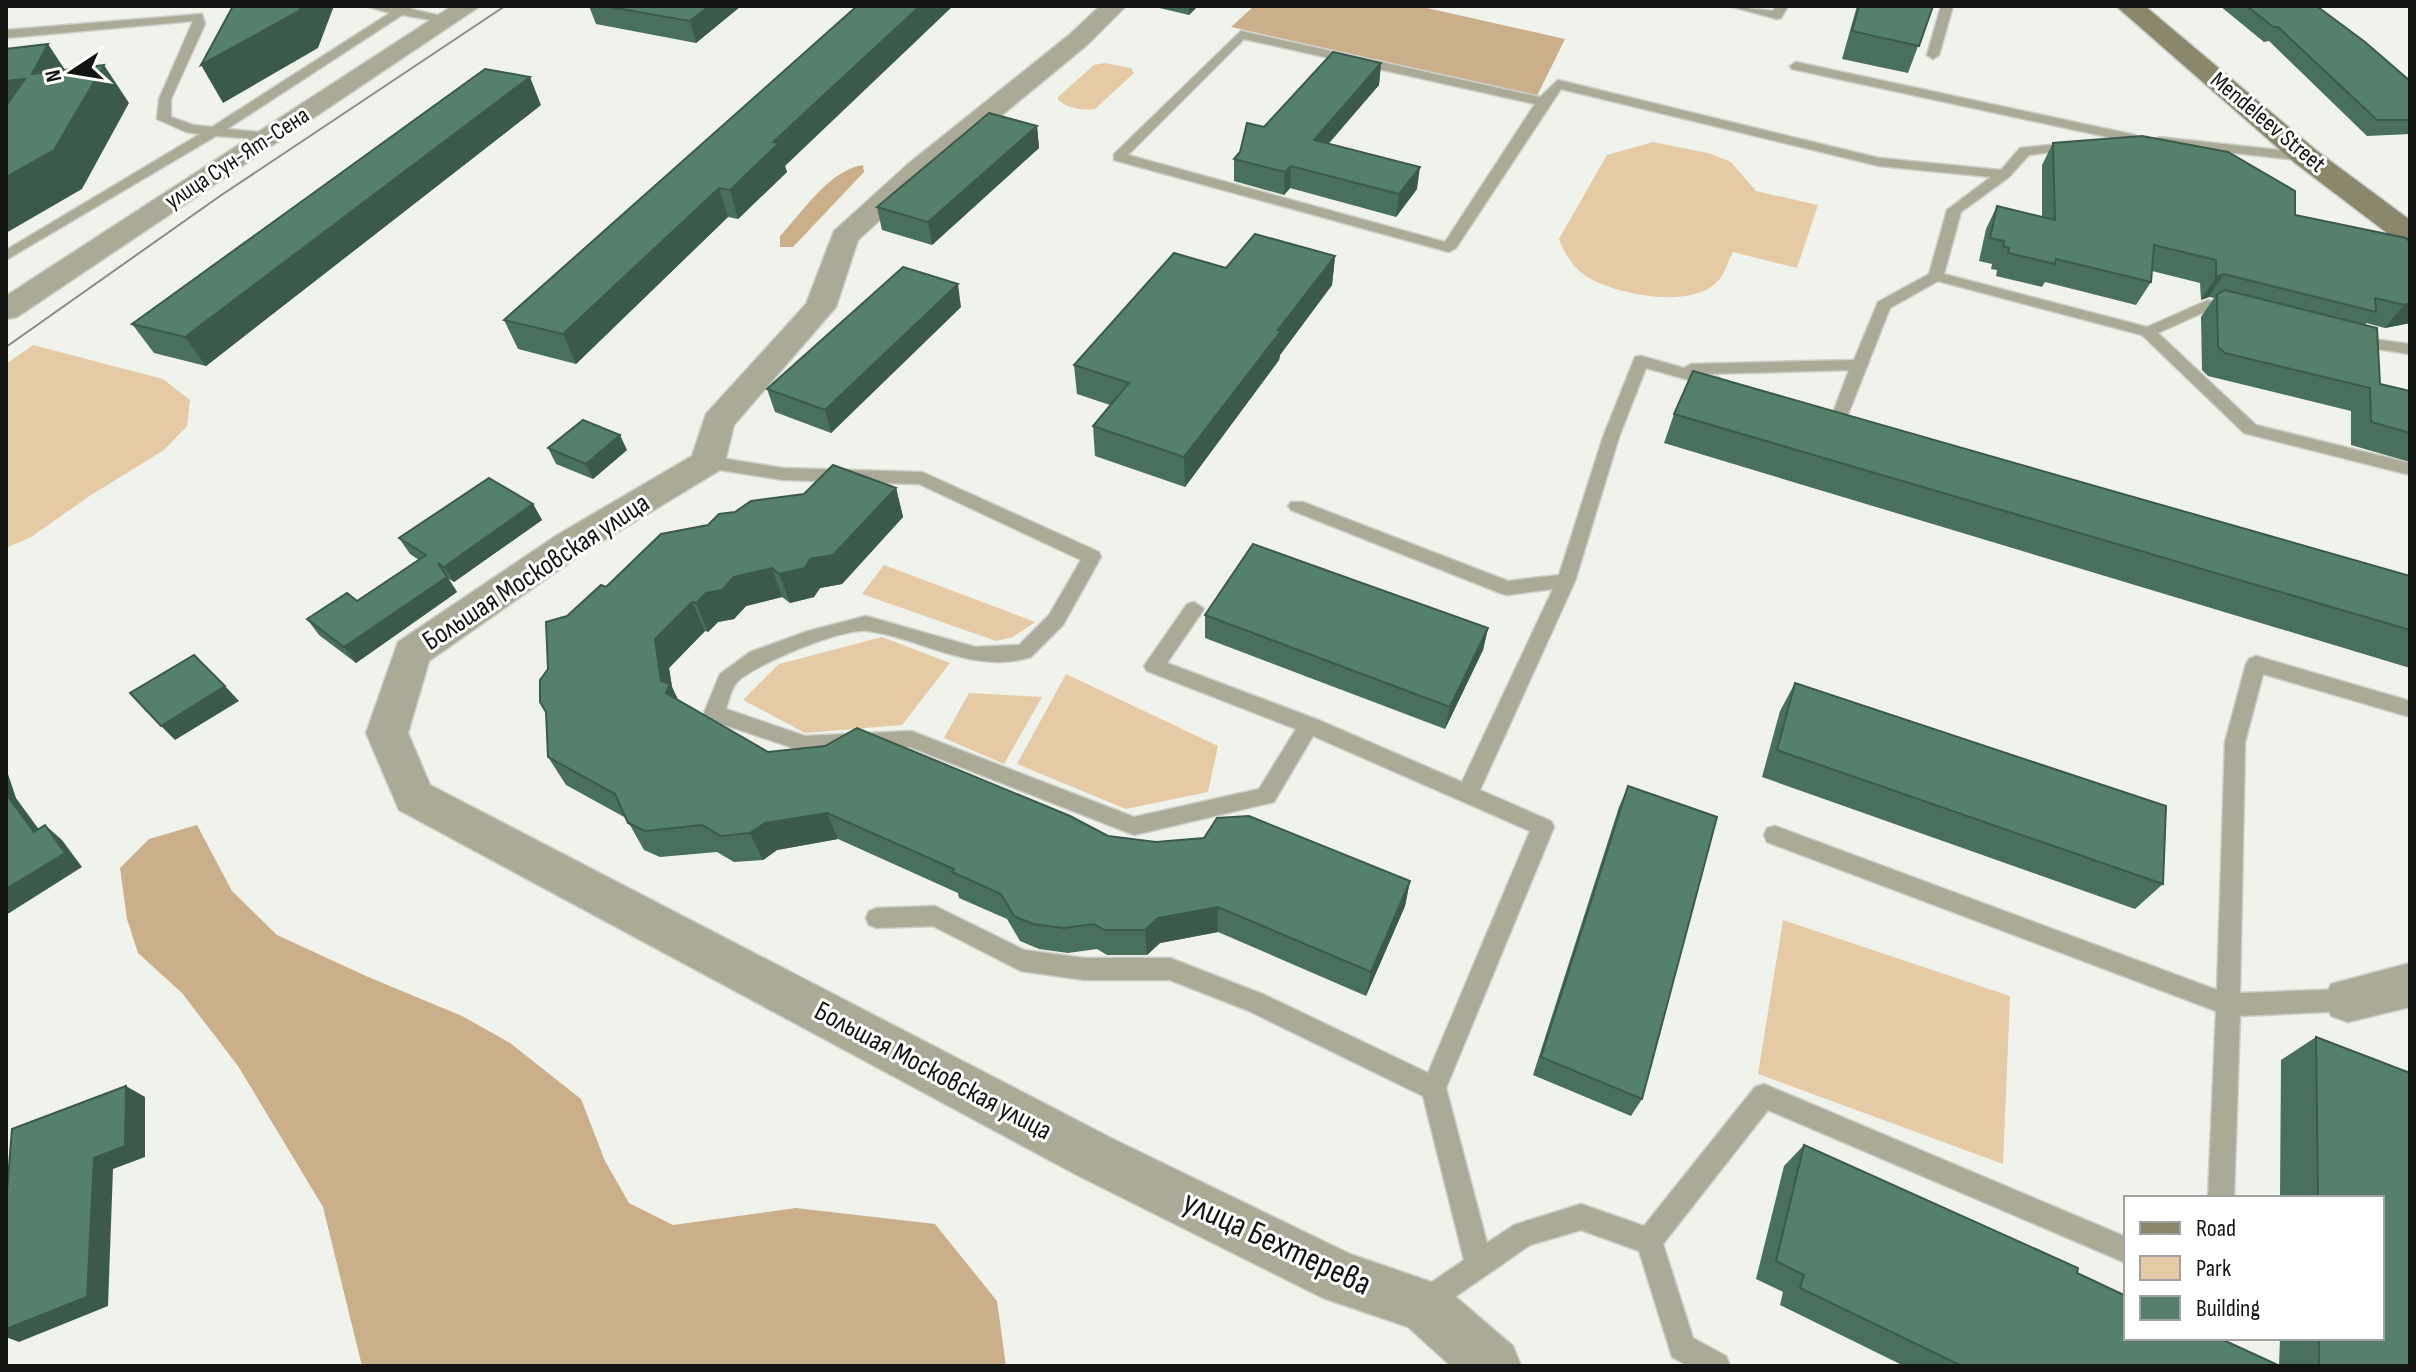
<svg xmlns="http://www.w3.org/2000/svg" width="2416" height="1372" viewBox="0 0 2416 1372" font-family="'Sofia Sans Condensed',sans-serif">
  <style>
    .green { fill: #e6caa6 }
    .forest { fill: #cbaf8b }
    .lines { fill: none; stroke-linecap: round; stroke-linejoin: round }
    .service-casing { stroke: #cccfc9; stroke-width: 3 }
    .minor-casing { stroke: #cccfc9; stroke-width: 3 }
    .secondary-casing { stroke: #cccfc9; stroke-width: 3 }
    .service { fill: #abaa97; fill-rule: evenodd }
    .minor { fill: #abaa97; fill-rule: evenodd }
    .secondary { fill: #8a876c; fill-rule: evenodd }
    .tram { stroke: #888b86; stroke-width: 2 }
    .wall { fill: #496f5d }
    .shaded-wall { fill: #3c5a4c }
    .building { fill: #55816c; stroke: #3c5a4c; stroke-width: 2 }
    .labels { text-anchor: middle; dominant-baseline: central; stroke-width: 6; stroke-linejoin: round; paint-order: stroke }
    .far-street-label { font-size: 24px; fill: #131512; stroke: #fefffe }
    .street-label { font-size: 28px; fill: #131512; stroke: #fefffe }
    .near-street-label { font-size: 34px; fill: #131512; stroke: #fefffe }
  </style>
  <rect width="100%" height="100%" fill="#eff3ec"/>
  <!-- green -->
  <g class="green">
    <path d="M1105,63L1131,68L1134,73L1095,109C1083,111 1064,108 1057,98L1094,65Z"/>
    <path d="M1653,142L1708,153L1731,162L1756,191L1818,205L1797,268L1733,252C1728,261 1725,273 1719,280C1693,310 1619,295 1589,278C1574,269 1565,255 1559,239L1607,155Z"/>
    <polygon points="33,345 163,379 190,400 187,426 164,450 91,495 31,537 6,548 6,364"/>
    <polygon points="884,565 1035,622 1013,637 996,641 862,594"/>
    <polygon points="882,637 950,663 902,725 805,733 743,700 779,664"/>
    <polygon points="1066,674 1218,746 1208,792 1126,809 1017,764"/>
    <polygon points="969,693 1042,697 1004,764 944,738"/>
    <polygon points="1783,920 2010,996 2003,1164 1758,1074"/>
  </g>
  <!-- forest -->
  <g class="forest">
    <polygon points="1254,6 1418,6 1565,39 1537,96 1231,27"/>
    <path d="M863,165L864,172L793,247H780V236C802,213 829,170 863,165Z"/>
    <polygon points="197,825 232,891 277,935 366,976 462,1016 510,1043 581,1099 605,1161 629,1203 673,1225 796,1208 935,1224 997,1301 1006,1366 362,1366 323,1207 238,1066 182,993 138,953 127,919 120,868 149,839"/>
  </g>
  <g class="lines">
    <defs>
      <g id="service">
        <polygon points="365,6 414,6 411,9 454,19 448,23 402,15 227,129 269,133 276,137 274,140 216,136 6,260 6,250 200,134 186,132 157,119 159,99 193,21 6,38 6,30 202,14 205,24 171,99 171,117 193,125 212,127 390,13"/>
        <polygon points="1729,6 1773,11 1776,6 1788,6 1781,18 1777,19"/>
        <polygon points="1941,6 1953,6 1939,55 1933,59 1927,55"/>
        <path d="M1241,31L1540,97L1558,80L1879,158L2001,170L2020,148L2081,142V148L2076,149L2029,155L2009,177L1961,212L1944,274L2147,327L2208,300L2239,309V315L2209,310L2158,333L2256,425L2410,463V475L2244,433L2142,335L1938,281L1890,308L1845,422L1839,423L1831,418L1849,370L1704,374L1720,378V386L1714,387L1646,368L1619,437L1575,581L1480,790L1551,821L1554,827L1446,1088L1487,1243L1514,1225L1581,1204L1644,1226L1755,1087L1764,1084L2126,1237V1263L1768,1110L1663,1244L1693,1338L1726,1356L1730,1366H1688L1672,1357L1639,1251L1581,1230L1530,1245L1426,1317L1416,1313L1412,1303L1416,1293L1464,1260L1423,1096L1249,1011L1170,980H1084L1021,971L933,926L877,928L869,925L866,918L869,911L877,908L935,906L1024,950L1084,958H1170L1265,995L1428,1073L1530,831L1313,736L1274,802L1134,835L910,747L805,752L707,719L704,713L720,674L750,652L808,631L866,616L975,647L1019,645L1049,615L1081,560L919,484L783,480L708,468L699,462L708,456L783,468L922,472L1099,552L1101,557L1063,625L1031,657C974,675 923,639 869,631C843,627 758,663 738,681C731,688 729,700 726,709L805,736L911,731L1134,817L1259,789L1296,729L1147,671L1144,666L1187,604L1194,602L1204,609L1167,663L1316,719L1462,782L1553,589L1507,595L1500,593L1291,510L1288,506L1291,502H1303L1508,581L1559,575L1603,437L1635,357L1641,356L1684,368L1691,364L1854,360L1878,302L1929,274L1947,210L1991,177L1879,166L1561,89L1456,248L1449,252L1114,160V154ZM1244,39L1535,104L1445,242L1128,155Z"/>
        <polygon points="1796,62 2135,135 2142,139 2135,143 1792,69 1790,66"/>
        <polygon points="2159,137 2306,153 2313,157 2306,161 2154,144 2152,141"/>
        <polygon points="2350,336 2410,344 2410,354 2344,344 2342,341"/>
        <polygon points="2256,656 2410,701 2410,717 2263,674 2245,742 2240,993 2348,989 2356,992 2360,1000 2356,1008 2348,1011 2240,1016 2234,1198 2208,1198 2216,1011 1767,842 1764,835 1767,828 1775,826 2217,990 2225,742 2246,664 2249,659"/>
      </g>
      <g id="minor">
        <polygon points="452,6 480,6 17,317 6,319 6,296"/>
        <polygon points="1100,6 1126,6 1087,45 928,176 858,240 836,307 734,425 725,462 720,470 583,553 429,661 408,733 430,785 1111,1138 1350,1254 1443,1286 1513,1346 1521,1366 1451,1366 1408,1327 1323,1298 1075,1174 399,810 366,733 398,642 557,535 692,456 706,414 806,304 834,231 908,164 1069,35"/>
        <polygon points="2410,963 2410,1007 2348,1022 2331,1016 2324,1000 2331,984"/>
      </g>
      <polygon id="secondary" points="2116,6 2145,6 2317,151 2410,220 2410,245 2399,242 2295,163"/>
    </defs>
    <!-- service casing -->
    <use href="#service" class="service-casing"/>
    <!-- minor casing -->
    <use href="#minor" class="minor-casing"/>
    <!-- secondary casing -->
    <use href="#secondary" class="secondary-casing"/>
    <!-- service -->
    <use href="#service" class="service"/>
    <!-- minor -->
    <use href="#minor" class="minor"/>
    <!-- secondary -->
    <use href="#secondary" class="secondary"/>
    <!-- tram -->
    <polyline class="tram" points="6,347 220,196 505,6"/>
  </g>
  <!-- wall -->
  <g class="wall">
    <polygon points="589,6 741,6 696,43 596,24"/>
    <polygon points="857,6 785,166 787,172 738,219 728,217 576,364 518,349 504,320"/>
    <polygon points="1151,6 1198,6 1189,15"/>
    <polygon points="1857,6 1933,6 1908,73 1842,59"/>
    <polygon points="2220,6 2316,6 2410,81 2410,134 2367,136 2269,41 2264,42"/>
    <polygon points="1381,63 1379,85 1328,143 1417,189 1396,217 1290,188 1284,195 1234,181 1234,159 1264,127"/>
    <polygon points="541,105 206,366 154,353 132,324"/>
    <polygon points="1037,126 1039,148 932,245 882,230 877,207"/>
    <polygon points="2053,143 2295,215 2410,242 2410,323 2385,328 2366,323 2365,325 2380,384 2410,391 2410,462 2351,445 2351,411 2208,376 2202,370 2201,317 2214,298 2209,297 2201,300 2200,283 2152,271 2151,282 2136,305 2045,282 2042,287 1996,276 1997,270 1991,269 1992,264 1979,261 1986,229 1997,206 2042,217 2042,165"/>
    <polygon points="1335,256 1332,285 1280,355 1279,360 1185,487 1095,456 1093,426 1110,405 1077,394 1074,365 1226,268"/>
    <polygon points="961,307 831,433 775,412 767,389"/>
    <polygon points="1674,414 2410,576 2410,668 1664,443"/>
    <polygon points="548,448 627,450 593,479 556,464"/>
    <polygon points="896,488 903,517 842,584 820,588 814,597 790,603 782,597 746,606 734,619 718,622 708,632 705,631 669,668 672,687 678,700 768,752 1108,836 1410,881 1405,906 1366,996 1218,932 1160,943 1147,955 1107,955 1097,949 1068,953 1039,949 1020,941 1007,919 959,898 958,893 838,839 777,850 763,860 734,862 717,852 660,857 644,850 626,818 566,785 548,757 548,669 567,616 606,587"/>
    <polygon points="533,504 542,520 454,582 449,579 457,592 356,663 319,635 307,619 357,601 419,560 410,554 399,538"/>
    <polygon points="1205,615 1488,628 1483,650 1445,729 1205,638"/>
    <polygon points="1795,683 2163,884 2135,909 1762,777 1780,711"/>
    <polygon points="1628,786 1642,1099 1631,1116 1533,1075 1619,807"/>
    <polygon points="2316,1037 2410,1073 2410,1366 1904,1366 1780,1305 1783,1292 1756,1279 1784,1166 1804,1145 2078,1268 2077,1273 2126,1296 2126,1338 2219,1338 2279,1366 2280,1338 2382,1338 2382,1198 2280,1198 2281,1060"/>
  </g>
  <!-- shaded-wall -->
  <g class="shaded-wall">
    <polygon points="301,6 334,6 318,48 223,103 201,65"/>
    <polygon points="709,6 741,6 696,43 690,21"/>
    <polygon points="920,6 953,6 785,166 787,172 738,219 730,190 773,142"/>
    <polygon points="1189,6 1198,6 1189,15"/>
    <polygon points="48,44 73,82 32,74"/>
    <polygon points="1381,63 1379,85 1313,162 1314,140"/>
    <polygon points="104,65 129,103 82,189 6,233 6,177"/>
    <polygon points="530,77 541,105 206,366 185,337"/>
    <polygon points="25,79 6,122 6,81"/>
    <polygon points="1037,126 1039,148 932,245 928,222"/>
    <polygon points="1291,166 1290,188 1284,195 1285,172"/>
    <polygon points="1420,167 1417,189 1396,217 1399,194"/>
    <polygon points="719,188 728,217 576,364 563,334"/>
    <polygon points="1335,256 1332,285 1280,355 1279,360 1185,487 1184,457 1278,330"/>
    <polygon points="2224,274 2209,297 2201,300 2216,277"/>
    <polygon points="958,284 961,307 831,433 825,410"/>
    <polygon points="2410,303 2410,323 2385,328 2404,305"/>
    <polygon points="620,435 627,450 593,479 586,464"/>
    <polygon points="896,488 903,517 842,584 820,588 814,597 790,603 779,574 810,559"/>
    <polygon points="533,504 542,520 454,582 444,567"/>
    <polygon points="772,568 782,597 746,606 734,619 718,622 708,632 696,603 706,593 734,577"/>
    <polygon points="447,577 457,592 356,663 344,647"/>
    <polygon points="692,602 705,631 669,668 672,687 684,712 680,721 661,681 655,639"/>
    <polygon points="1488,628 1483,650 1445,729 1450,707"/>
    <polygon points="225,686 239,701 175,740 161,726"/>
    <polygon points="6,768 16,798 51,846 34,832 6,794"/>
    <polygon points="827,813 838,839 777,850 763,860 750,833 765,823"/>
    <polygon points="45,825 62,840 82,867 6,915 6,889"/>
    <polygon points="1410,881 1405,906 1366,996 1371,972"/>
    <polygon points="1218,907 1218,932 1160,943 1147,955 1145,930 1158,918"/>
    <polygon points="126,1086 145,1097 145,1157 113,1169 108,1306 19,1342 6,1337 6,1329 94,1158"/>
  </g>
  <!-- building -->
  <g class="building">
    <polygon points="233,6 301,6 299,11 201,65"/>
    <polygon points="604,6 709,6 690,21"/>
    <polygon points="857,6 920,6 773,142 779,143 730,190 719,188 563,334 504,320"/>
    <polygon points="1859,6 1933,6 1919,46 1852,31"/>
    <polygon points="2247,6 2316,6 2318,7 2365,42 2410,81 2410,120 2377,120 2278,27 2273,27"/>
    <polygon points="48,44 32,74 104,65 54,150 6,177 6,106 25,79 6,81 6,49"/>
    <polygon points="1333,52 1381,63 1314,140 1420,167 1399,194 1291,166 1285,172 1234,159 1240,152 1247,123 1264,127"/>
    <polygon points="485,69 530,77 185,337 132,324"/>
    <polygon points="989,113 1037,126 928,222 877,207"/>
    <polygon points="2142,136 2228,152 2295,191 2295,215 2406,238 2410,242 2410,303 2404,305 2375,298 2376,312 2224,274 2216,277 2216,260 2154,245 2151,282 2056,259 2055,264 2008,253 2009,248 2003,246 2004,241 1990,238 1997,206 2055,220 2053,143"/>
    <polygon points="1255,234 1335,256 1278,330 1281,331 1184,457 1093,426 1129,383 1074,365 1174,253 1226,268"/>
    <polygon points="903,267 958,284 825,410 767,389"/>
    <polygon points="2225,290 2377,328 2380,384 2410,391 2410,433 2371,422 2370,388 2225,353 2218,347 2217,294"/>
    <polygon points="1693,371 2410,576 2410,630 1674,414"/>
    <polygon points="583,420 620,435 586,464 548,448"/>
    <polygon points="833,465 896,488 833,555 810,559 805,568 779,574 772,568 734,577 722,590 706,593 696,603 692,602 655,639 661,681 670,684 666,693 768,752 825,746 857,728 1070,816 1108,836 1156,842 1204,838 1217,818 1249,816 1410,881 1371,972 1218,907 1158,918 1145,930 1104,930 1094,924 1064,928 1033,924 1014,916 1001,894 952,872 954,869 827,813 765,823 750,833 721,836 702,825 645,831 628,823 615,794 548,757 546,712 540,702 540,680 548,669 546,622 567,616 601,585 606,587 661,534 708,525 719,514 735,512 751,501 804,494"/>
    <polygon points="489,478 533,504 444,567 438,563 447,577 344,647 307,619 347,593 357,601 426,555 399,538"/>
    <polygon points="1253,544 1488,628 1450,707 1205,615"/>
    <polygon points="194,655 225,686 161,726 130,693"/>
    <polygon points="1795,683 2166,806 2163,884 1777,750"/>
    <polygon points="1628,786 1717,817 1642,1099 1541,1057"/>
    <polygon points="6,794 34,832 45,825 65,853 6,889"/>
    <polygon points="2316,1037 2410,1073 2410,1366 2319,1366 2319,1338 2382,1338 2382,1198 2318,1198"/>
    <polygon points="126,1086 125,1146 94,1158 87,1297 6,1329 6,1204 12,1129"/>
    <polygon points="1804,1145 2078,1268 2077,1273 2126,1296 2126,1338 2219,1338 2280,1366 1962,1366 1800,1288 1804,1275 1776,1261"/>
  </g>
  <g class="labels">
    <!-- far-street labels -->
    <g class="far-street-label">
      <text transform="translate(2268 122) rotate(40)">Mendeleev Street</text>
      <text transform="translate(237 158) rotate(-33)">улица Сун-Ят-Сена</text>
    </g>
    <!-- street labels -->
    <g class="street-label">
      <text transform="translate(536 572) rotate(-33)">Большая Московская улица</text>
      <text transform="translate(933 1071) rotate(28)">Большая Московская улица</text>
    </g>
    <!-- near-street labels -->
    <g class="near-street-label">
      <text transform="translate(1277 1243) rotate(25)">улица Бехтерева</text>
    </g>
  </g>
  <!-- border -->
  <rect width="2416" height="1372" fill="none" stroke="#131512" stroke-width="16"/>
  <!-- legend -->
  <rect x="2124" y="1196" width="260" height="144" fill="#fefffe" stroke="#a0a1a0" stroke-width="2"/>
  <rect x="2140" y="1222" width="40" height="12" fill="#8a876c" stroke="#a0a1a0" stroke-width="2"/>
  <text x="2196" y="1236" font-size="24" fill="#131512">Road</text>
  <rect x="2140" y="1256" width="40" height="24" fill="#e6caa6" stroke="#a0a1a0" stroke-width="2"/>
  <text x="2196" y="1276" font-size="24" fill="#131512">Park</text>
  <rect x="2140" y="1296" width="40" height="24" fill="#55816c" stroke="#a0a1a0" stroke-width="2"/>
  <text x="2196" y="1316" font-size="24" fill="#131512">Building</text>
  <!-- north arrow -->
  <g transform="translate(72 72) rotate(258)" stroke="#fefffe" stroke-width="6" paint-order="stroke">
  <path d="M0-6L14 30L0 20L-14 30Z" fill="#131512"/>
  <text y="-12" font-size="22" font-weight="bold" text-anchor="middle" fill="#131512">N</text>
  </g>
</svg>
